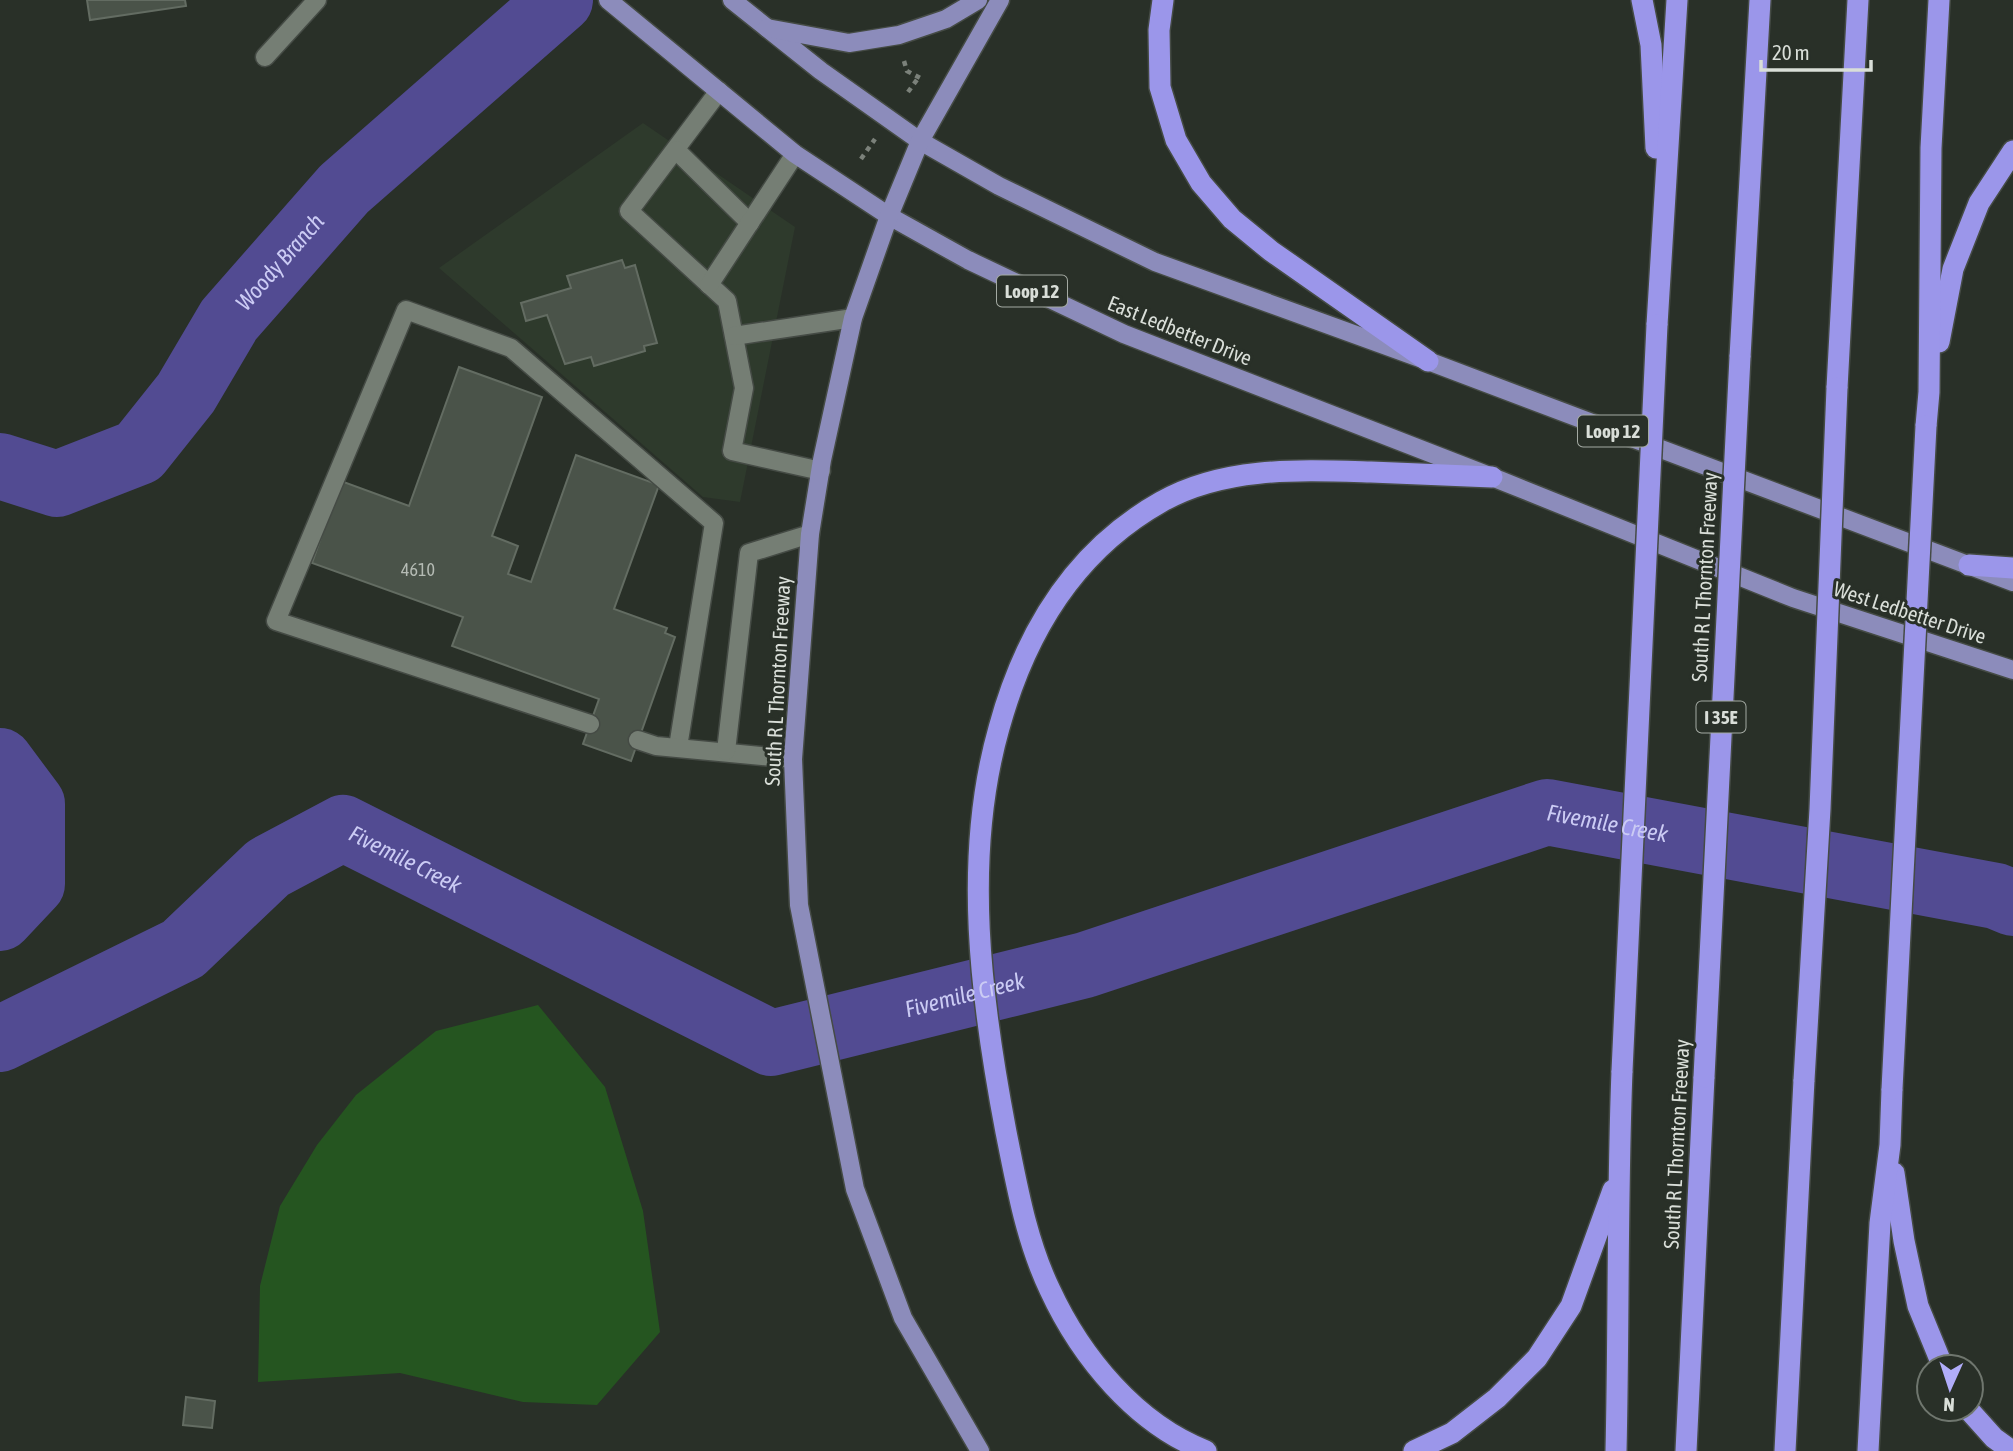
<svg xmlns="http://www.w3.org/2000/svg" width="2013" height="1451" viewBox="0 0 2013 1451" font-family="'Asap Condensed',sans-serif">
  <style>
    .built { fill: #2e3a2c }
    .green { fill: #255520 }
    .lines { fill: none; stroke-linecap: round; stroke-linejoin: round }
    .river { stroke: #524b92; stroke-width: 66 }
    .building { fill: #4a5349; stroke: #636c62; stroke-width: 2 }
    .service-casing { stroke: #454b45; stroke-width: 21 }
    .primary-casing { stroke: #454b45; stroke-width: 21 }
    .motorway-casing { stroke: #454b45; stroke-width: 24 }
    .path { stroke: #7b817a; stroke-width: 4.5; stroke-dasharray: 5 5; stroke-linecap: butt }
    .service { stroke: #757e74; stroke-width: 18 }
    .primary { stroke: #8c8cbb; stroke-width: 18 }
    .motorway { stroke: #9b96ea; stroke-width: 21 }
    .motorway-bridge-casing { stroke: #454b45; stroke-width: 24; stroke-linecap: butt }
    .motorway-bridge { stroke: #9b96ea; stroke-width: 21 }
    .labels { text-anchor: middle; dominant-baseline: central; stroke-width: 6; stroke-linejoin: round; paint-order: stroke }
    .number-label { font-size: 18px; fill: #b5bbb4 }
    .shield { fill: #293028; stroke: #a4aaa3; stroke-width: 2 }
    .shield-label { font-size: 19px; font-weight: bold; fill: #d9ded8 }
    .street-label { font-size: 21px; fill: #d9ded8; stroke: #293028 }
    .water-label { font-size: 23px; font-style: italic; fill: #cbcbf4; stroke: #293028 }
  </style>
  <rect width="100%" height="100%" fill="#293028"/>
  <!-- built -->
  <polygon class="built" points="643,123 795,227 740,502 703,497 439,268"/>
  <!-- green -->
  <polygon class="green" points="538,1005 605,1087 643,1211 660,1332 597,1405 523,1402 400,1373 258,1382 260,1286 280,1206 317,1145 356,1095 436,1031"/>
  <g class="lines">
    <!-- river -->
    <g class="river">
      <path id="s1" d="M0,466L57,484L139,452L186,393L229,320L344,189L560,0"/>
      <polyline points="0,761 32,804 32,884 0,918"/>
      <path id="s2" d="M0,1039L183,949L268,868L343,828L771,1043L1085,965L1547,812L1996,896L2013,903"/>
    </g>
  </g>
  <!-- building -->
  <g class="building">
    <polygon points="87,0 185,0 186,6 90,20"/>
    <polygon points="622,260 625,268 635,265 657,343 644,346 645,351 594,366 591,357 565,364 547,315 526,321 521,303 571,288 567,276"/>
    <polygon points="459,367 542,397 492,536 518,546 508,574 531,582 576,455 659,485 614,609 667,628 665,633 675,637 631,761 583,744 599,699 452,646 463,617 312,563 341,481 409,506"/>
    <polygon points="186,1397 215,1401 212,1428 183,1425"/>
  </g>
  <g class="lines">
    <defs>
      <g id="service">
        <polyline points="265,57 317,0"/>
        <polyline points="719,91 629,211 727,301 744,388 732,451 821,471"/>
        <polyline points="676,150 750,223"/>
        <polyline points="709,285 795,154"/>
        <polyline points="734,336 853,318"/>
        <polyline points="590,724 276,621 406,310 511,348 714,523 678,747"/>
        <polyline points="638,740 656,746 793,759"/>
        <polyline points="726,751 749,553 810,534"/>
      </g>
      <g id="primary">
        <polyline points="608,0 795,154 889,216 968,260 1124,334 1492,477 1793,598 2013,670"/>
        <polyline points="732,0 821,71 920,141 999,186 1155,262 1428,361 2013,582"/>
        <polyline points="767,28 849,43 899,35 946,19 978,0"/>
        <polyline points="980,1451 903,1318 855,1189 799,905 793,759 810,534 822,460 853,318 889,216 920,141 1000,0"/>
      </g>
      <g id="motorway">
        <polyline points="1163,0 1159,30 1160,87 1176,140 1201,183 1232,219 1271,251 1428,361"/>
        <polyline points="1642,0 1651,45 1656,148"/>
        <polyline points="1657,325 1677,0"/>
        <polyline points="1939,342 1953,269 1979,203 2013,151"/>
        <polyline points="1740,357 1760,0"/>
        <polyline points="1837,388 1858,0"/>
        <polyline points="1926,426 1929,392 1931,148 1939,0"/>
        <polyline points="1969,565 2013,568"/>
        <polyline points="1894,1173 1904,1241 1918,1306 1943,1367"/>
        <polyline points="1968,1409 1994,1438 2012,1451"/>
        <path d="M1206,1451C1136,1424 1081,1357 1050,1290C1026,1240 1017,1186 1006,1132C981,1001 962,858 999,728C1025,633 1074,551 1161,502C1224,466 1301,470 1371,472C1411,474 1452,475 1492,477"/>
        <polyline points="1414,1451 1452,1433 1497,1398 1537,1358 1571,1306 1613,1190"/>
        <path d="M1616,1451C1619,1324 1617,1198 1622,1071"/>
        <polyline points="1686,1451 1704,1077"/>
        <polyline points="1785,1451 1804,1080"/>
        <polyline points="1868,1451 1880,1223 1890,1145 1892,1089"/>
      </g>
    </defs>
    <!-- service casing -->
    <use href="#service" class="service-casing"/>
    <!-- primary casing -->
    <use href="#primary" class="primary-casing"/>
    <!-- motorway casing -->
    <use href="#motorway" class="motorway-casing"/>
    <!-- path -->
    <g class="path">
      <polyline points="904,61 907,71 924,80"/>
      <polyline points="908,92 919,77"/>
      <polyline points="861,159 875,139"/>
    </g>
    <!-- service -->
    <use href="#service" class="service"/>
    <!-- primary -->
    <use href="#primary" class="primary"/>
    <!-- motorway -->
    <use href="#motorway" class="motorway"/>
    <defs>
      <g id="motorway-bridge">
        <polyline points="1622,1071 1657,325"/>
        <polyline points="1704,1077 1740,357"/>
        <polyline points="1804,1080 1820,809 1837,388"/>
        <polyline points="1892,1089 1926,426"/>
      </g>
    </defs>
    <!-- motorway-bridge casing -->
    <use href="#motorway-bridge" class="motorway-bridge-casing"/>
    <!-- motorway-bridge -->
    <use href="#motorway-bridge" class="motorway-bridge"/>
  </g>
  <g class="labels">
    <!-- number labels -->
    <g class="number-label">
      <text x="418" y="569">4610</text>
    </g>
    <!-- shield labels -->
    <g class="shield">
      <rect x="997" y="275.5" width="70" height="31" rx="5"/>
      <rect x="1578" y="415.5" width="70" height="31" rx="5"/>
      <rect x="1696.5" y="701.5" width="49" height="31" rx="5"/>
    </g>
    <g class="shield-label">
      <text x="1032" y="291">Loop 12</text>
      <text x="1613" y="431">Loop 12</text>
      <text x="1721" y="717">I 35E</text>
    </g>
    <!-- street labels -->
    <g class="street-label">
      <text transform="translate(1180 330) rotate(22)">East Ledbetter Drive</text>
      <text transform="translate(1704 577) rotate(-87)">South R L Thornton Freeway</text>
      <text transform="translate(1910 612) rotate(18)">West Ledbetter Drive</text>
      <text transform="translate(777 681) rotate(-87)">South R L Thornton Freeway</text>
      <text transform="translate(1676 1144) rotate(-87)">South R L Thornton Freeway</text>
    </g>
    <!-- water labels -->
    <g class="water-label">
      <text stroke="none"><textPath href="#s1" startOffset="385">Woody Branch</textPath></text>
      <text stroke="none"><textPath href="#s2" startOffset="1757">Fivemile Creek</textPath></text>
      <text stroke="none"><textPath href="#s2" startOffset="476">Fivemile Creek</textPath></text>
      <text stroke="none"><textPath href="#s2" startOffset="1085">Fivemile Creek</textPath></text>
    </g>
  </g>
  <!-- north arrow -->
  <g transform="translate(1950 1388) rotate(183)"><circle r="33" fill="#293028" stroke="#6f766e" stroke-width="2"/>
  <path d="M0-5L12 26L0 18L-12 26Z" fill="#b1adfa"/>
  <text y="-10" font-size="19" font-weight="bold" text-anchor="middle" fill="#d9ded8">N</text>
  </g>
  <!-- scale -->
  <path d="M1761 60v10h110v-10" fill="none" stroke="#d9ded8" stroke-width="3.5"/>
  <text x="1772" y="60" font-size="21" fill="#d9ded8" stroke="#293028" stroke-width="5" paint-order="stroke">20 m</text>
</svg>
